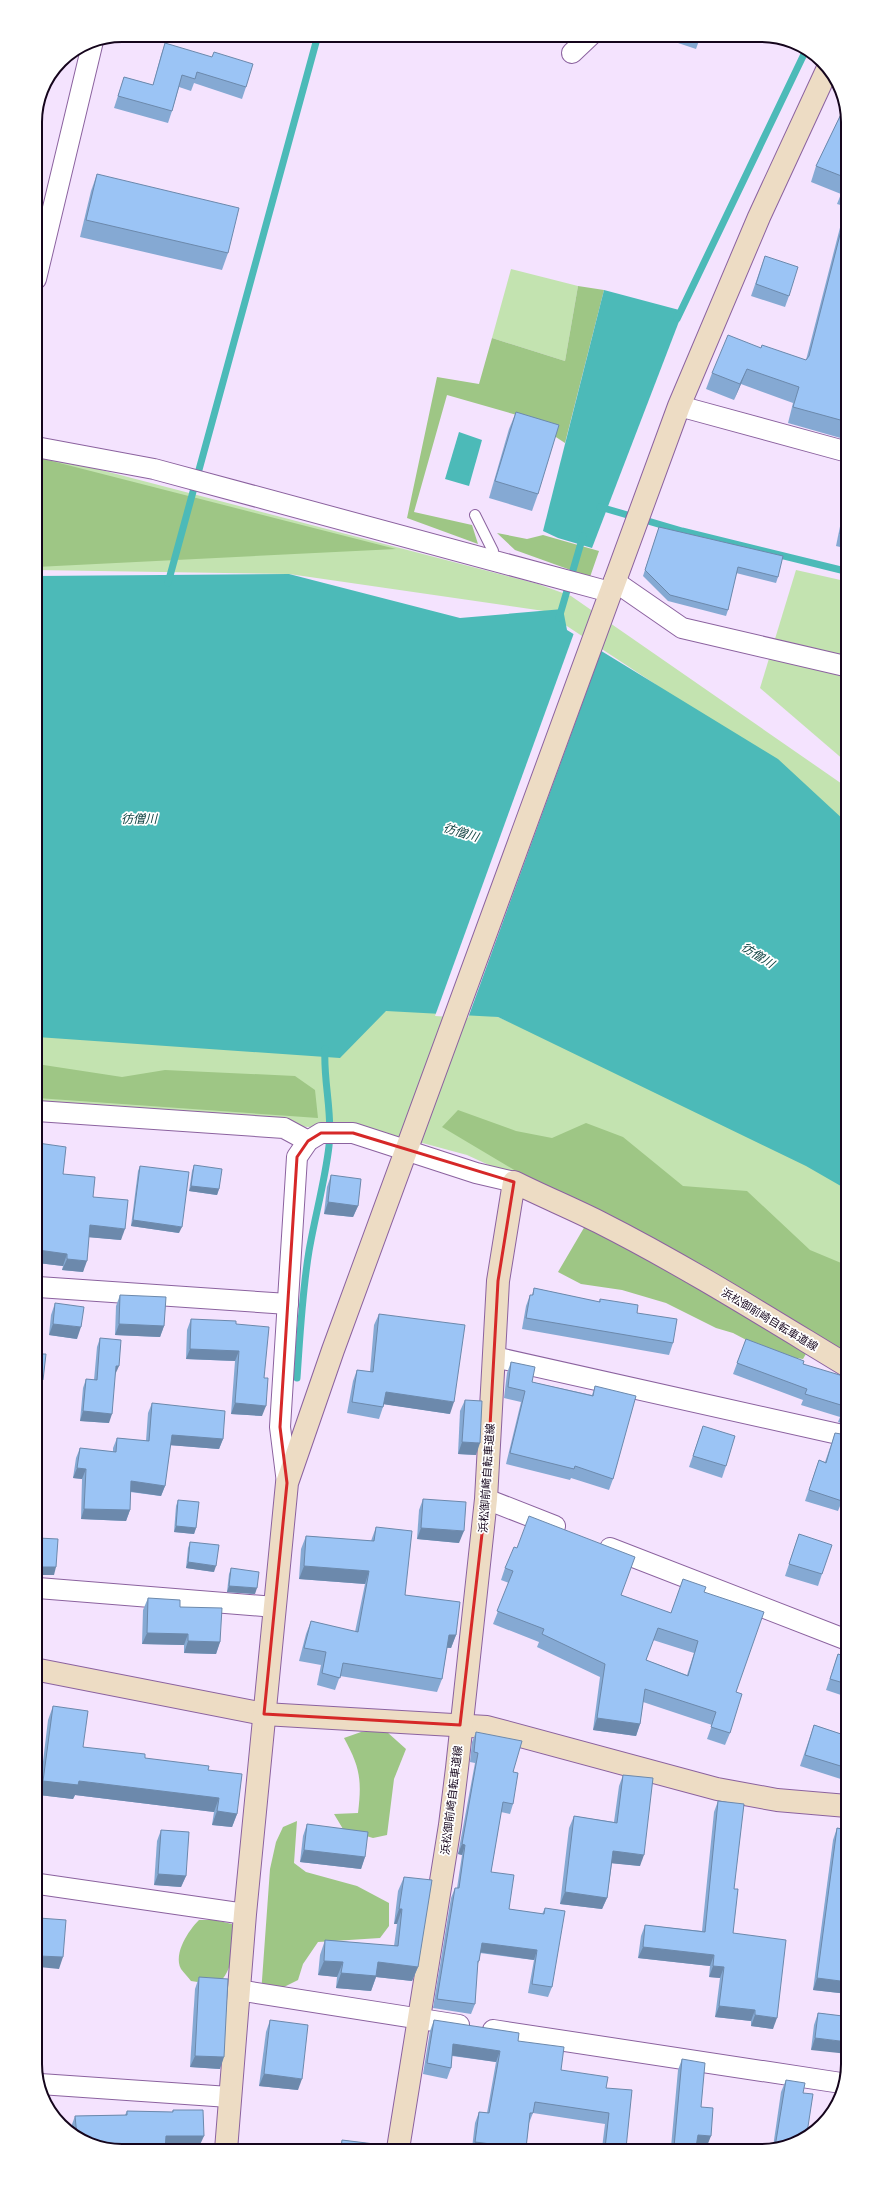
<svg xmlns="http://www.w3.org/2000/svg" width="883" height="2186" viewBox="0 0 883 2186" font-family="Manrope,'Noto Sans JP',sans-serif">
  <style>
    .green { fill: #c3e3b0 }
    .forest { fill: #9ec685 }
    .water { fill: #4cbab8 }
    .pier { fill: #f4e3fe }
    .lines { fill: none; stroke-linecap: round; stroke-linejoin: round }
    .stream { stroke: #4cbab8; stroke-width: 7 }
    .lane-casing { stroke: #8b629f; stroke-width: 12 }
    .street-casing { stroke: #8b629f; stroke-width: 22 }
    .secondary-casing { stroke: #8b629f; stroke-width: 24 }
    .lane { stroke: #fff; stroke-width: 10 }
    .street { stroke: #fff; stroke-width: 20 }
    .secondary { stroke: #eddcc4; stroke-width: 22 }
    .wall { fill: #85a9d3; fill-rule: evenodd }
    .shaded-wall { fill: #6c89ac }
    .building { fill: #9bc4f5; stroke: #6c89ac; fill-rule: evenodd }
    .marked { fill: none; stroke: #d62828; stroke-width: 3; stroke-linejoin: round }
    .labels { text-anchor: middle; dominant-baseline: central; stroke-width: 3.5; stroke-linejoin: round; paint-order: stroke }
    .street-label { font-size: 11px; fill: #15051c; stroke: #fff }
    .water-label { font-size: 12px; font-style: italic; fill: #104342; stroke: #fff }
    .rim { fill: none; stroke: #15051c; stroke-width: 2 }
  </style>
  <rect width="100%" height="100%" fill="#f4e3fe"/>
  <!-- green -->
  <g class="green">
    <polygon points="511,269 578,286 565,361 492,338"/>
    <polygon points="36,453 538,584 571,596 845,786 845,832 655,684 544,611 289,574 36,570"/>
    <polygon points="796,570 845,581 845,761 760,688"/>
    <polygon points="376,998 498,1017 846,1167 846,1368 526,1182 467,1155 378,1131 37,1111 37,1008"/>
  </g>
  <!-- forest -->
  <g class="forest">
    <polygon points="578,286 604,290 565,443 527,418 447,395 414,512 472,525 478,544 407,518 437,377 479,384 492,338 565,361"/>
    <polygon points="36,457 396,549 36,567"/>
    <polygon points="497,533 527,539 543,535 599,551 590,577 515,550"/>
    <polygon points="37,1064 122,1077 165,1070 295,1076 315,1090 318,1118 37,1098"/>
    <polygon points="458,1110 516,1131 552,1138 586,1123 623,1137 683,1186 747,1191 810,1250 846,1265 846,1366 811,1345 803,1359 775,1355 733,1333 716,1328 666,1303 622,1290 581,1284 558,1272 585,1226 723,1294 442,1127"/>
    <path d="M361,1732H387L406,1749L394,1779L387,1835L373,1838L343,1829L334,1814L358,1813C362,1780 360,1767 344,1738Z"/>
    <polygon points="297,1821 294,1863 306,1872 357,1886 389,1903 389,1926 380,1938 318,1942 303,1964 298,1980 282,1988 261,1994 270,1869 276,1842 283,1827"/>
    <path d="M199,1920H215L232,1924C233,1947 235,1969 217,1985L191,1981C188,1977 184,1973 181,1969C173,1953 189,1930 199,1920Z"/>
  </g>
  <!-- water -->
  <g class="water">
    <polygon points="604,290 683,311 592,548 558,538 543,531"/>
    <polygon points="459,432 482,440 469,486 445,479"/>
    <polygon points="289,574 460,618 563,609 567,630 778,759 845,821 846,1189 806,1166 498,1017 386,1011 340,1058 37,1037 36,576"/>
  </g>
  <!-- pier -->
  <polygon class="pier" points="574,633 602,649 468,1018 435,1016"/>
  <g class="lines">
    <!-- stream -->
    <g class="stream">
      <polyline points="677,319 806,50"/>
      <polyline points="600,507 682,531 845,571"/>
      <polyline points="168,583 318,35"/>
      <polyline points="559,618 583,536"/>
      <path d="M297,1378C300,1336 302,1293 309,1251C315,1216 325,1181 329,1146C333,1114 323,1081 325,1049"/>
    </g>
    <defs>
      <polyline id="lane" points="475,515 493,551 491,559"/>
      <g id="street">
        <polyline points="572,53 591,35"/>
        <polyline points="36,279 93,41"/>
        <polyline points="679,406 844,451"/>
        <polyline points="36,447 154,469 610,592"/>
        <polyline points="614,581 682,628 845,666"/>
        <polyline points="37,1111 284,1128 308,1141"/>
        <polyline points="38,1287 288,1304"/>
        <polyline points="494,1357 847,1436"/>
        <polyline points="287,1483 280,1427 297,1157 308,1141 321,1133 353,1133 476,1173 514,1182"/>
        <polyline points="486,1499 555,1526"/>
        <polyline points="610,1548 847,1640"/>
        <polyline points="38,1588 275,1607"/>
        <polyline points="39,1884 245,1914"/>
        <polyline points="238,1990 459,2025"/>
        <polyline points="493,2030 841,2083"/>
        <polyline points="40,2084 229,2097"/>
      </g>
      <g id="secondary">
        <polyline points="39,1670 264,1714 487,1727 717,1789 777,1800 847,1806"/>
        <path d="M398,2149L450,1825L457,1768L486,1499L498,1281L514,1182C542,1196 571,1208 599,1222C684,1265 765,1316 846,1365"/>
        <polyline points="226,2150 245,1914 287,1483 333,1350 679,406 759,217 827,70"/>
      </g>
    </defs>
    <!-- lane casing -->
    <use href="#lane" class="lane-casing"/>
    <!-- street casing -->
    <use href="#street" class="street-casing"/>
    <!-- secondary casing -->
    <use href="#secondary" class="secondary-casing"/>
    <!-- lane -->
    <use href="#lane" class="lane"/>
    <!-- street -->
    <use href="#street" class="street"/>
    <!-- secondary -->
    <use href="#secondary" class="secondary"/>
  </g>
  <!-- wall -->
  <g class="wall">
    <polygon points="654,35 701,35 696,49"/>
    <polygon points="165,43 246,87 242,99 194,83 191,91 179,87 172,111 168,123 114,108 124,77 153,85 161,55"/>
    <polygon points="843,110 844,206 837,204 841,194 811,182 816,166"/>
    <polygon points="97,174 228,253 222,270 80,237 91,191"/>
    <polygon points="844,212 844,439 788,423 793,403 741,384 734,400 706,389 712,373 761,348 806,360"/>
    <polygon points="765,256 789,296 785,307 751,296"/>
    <polygon points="516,412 538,494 532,511 489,498 509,429"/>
    <polygon points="844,507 844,548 836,546"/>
    <polygon points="659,527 778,577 776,583 736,573 728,610 726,616 668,601 643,576"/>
    <polygon points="38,1143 63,1174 93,1197 121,1240 89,1237 83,1272 62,1270 63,1266 38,1263 37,1146"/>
    <polygon points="194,1165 219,1189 217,1195 189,1191 192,1171"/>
    <polygon points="140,1166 179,1233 131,1226 138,1171"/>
    <polygon points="331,1175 358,1206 353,1217 324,1214 327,1187"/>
    <polygon points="534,1288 599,1302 600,1299 637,1313 673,1343 669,1355 522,1329 526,1306 530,1295 532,1295"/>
    <polygon points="120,1295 164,1326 160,1337 115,1335 116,1306"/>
    <polygon points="55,1303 77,1339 49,1335 51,1315"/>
    <polygon points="379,1314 450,1414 384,1404 379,1419 347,1413 353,1381 357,1370 370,1372 374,1325"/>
    <polygon points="191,1319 236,1324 262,1416 231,1414 235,1361 186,1359 187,1330"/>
    <polygon points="100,1338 109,1423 80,1421 83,1388 86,1379 94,1380 97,1347"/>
    <polygon points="746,1339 841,1381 846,1383 847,1425 838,1422 840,1417 801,1405 803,1400 733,1374"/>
    <polygon points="511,1362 532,1382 592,1395 595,1386 613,1479 609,1490 571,1478 570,1480 506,1464 521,1402 504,1398 507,1373"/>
    <polygon points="465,1400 476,1455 458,1454 460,1411"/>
    <polygon points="152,1403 223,1439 219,1449 170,1445 165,1486 161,1496 130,1492 130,1510 126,1521 81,1519 82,1479 73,1478 76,1458 80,1448 113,1452 113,1448 117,1438 146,1441 148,1413"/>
    <polygon points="703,1426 726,1466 722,1478 689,1467"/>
    <polygon points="835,1433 842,1501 838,1511 805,1501 819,1460 825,1462"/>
    <polygon points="423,1499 459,1543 417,1539 419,1510"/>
    <polygon points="178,1500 196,1528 194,1534 174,1532 176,1506"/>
    <polygon points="376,1527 405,1595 456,1635 451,1648 447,1648 442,1679 437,1692 340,1676 335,1690 317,1685 321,1665 299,1661 306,1634 311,1621 355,1632 365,1584 299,1579 301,1549 306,1536 371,1541"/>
    <polygon points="799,1534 822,1574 818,1586 785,1576"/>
    <polygon points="190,1542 214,1572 186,1568 188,1548"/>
    <polygon points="231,1568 255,1594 227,1592 229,1574"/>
    <path d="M505,1568L621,1595L671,1613L683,1579L704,1592L736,1692L730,1733L725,1745L707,1739L712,1725L643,1702L640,1724L636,1736L593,1730L600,1677L537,1647L539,1642L493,1624L509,1583L501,1580ZM653,1640L694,1653L687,1675L646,1660Z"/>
    <polygon points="148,1598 180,1607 220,1642 216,1654 184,1653 184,1645 142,1644 143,1610"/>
    <polygon points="838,1654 847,1657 847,1697 826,1690"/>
    <polygon points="53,1706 83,1747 208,1770 237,1814 232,1827 212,1825 214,1812 75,1795 73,1799 39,1795 48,1720"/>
    <polygon points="814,1725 847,1736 847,1781 800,1766"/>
    <polygon points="476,1732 513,1772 513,1804 510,1814 501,1812 491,1872 509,1909 542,1914 545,1908 552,1987 548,1997 528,1993 534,1960 480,1953 479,1961 477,1966 475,2004 471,2014 433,2008 451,1898 455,1888 457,1888 462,1855 458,1854 475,1763 470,1762 472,1742"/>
    <polygon points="623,1775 640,1866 612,1863 607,1898 602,1909 560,1904 569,1828 574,1816 614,1822 619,1786"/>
    <polygon points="718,1801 734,1889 733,1933 773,2029 751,2026 751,2021 715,2017 720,1978 709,1977 710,1966 638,1958 641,1936 645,1925 702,1931 714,1812"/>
    <polygon points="307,1824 365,1857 361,1869 300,1862 303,1836"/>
    <polygon points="837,1828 847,1830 848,1994 813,1990 833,1840"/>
    <polygon points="161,1830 186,1876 181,1887 154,1885 157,1841"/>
    <polygon points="404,1877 418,1967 412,1981 376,1977 371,1991 336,1988 337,1977 318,1975 320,1955 325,1940 394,1946 397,1924 394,1924 398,1891"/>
    <polygon points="199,1977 220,2069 190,2067 195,1989"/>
    <polygon points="818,2013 842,2016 844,2013 848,2013 811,2050 814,2025"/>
    <polygon points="270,2020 298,2090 259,2086 266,2032"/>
    <polygon points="434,2020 518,2041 561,2070 606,2088 626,2148 602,2148 605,2124 533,2113 529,2123 526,2148 472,2148 475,2123 479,2112 487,2113 496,2062 452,2056 451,2068 447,2079 423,2074 430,2031"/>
    <polygon points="682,2059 701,2107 707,2146 697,2145 696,2147 671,2147 678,2070"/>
    <polygon points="786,2080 803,2093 789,2146 773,2147 781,2092"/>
    <polygon points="173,2110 199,2147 165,2147 116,2151 72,2134 71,2127 75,2116 125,2115 127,2111 172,2112"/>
    <polygon points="342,2140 415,2149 339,2149"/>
  </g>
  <!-- shaded-wall -->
  <g class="shaded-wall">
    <polygon points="747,369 741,384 734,400 740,384"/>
    <polygon points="191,1186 219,1189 217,1195 189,1191"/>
    <polygon points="328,1202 358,1206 353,1217 324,1214"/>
    <polygon points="133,1220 182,1227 179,1233 131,1226"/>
    <polygon points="90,1225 125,1229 121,1240 86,1237"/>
    <polygon points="38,1250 67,1254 63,1266 38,1263"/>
    <polygon points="67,1259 87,1261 83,1272 62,1270"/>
    <polygon points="53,1324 81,1327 77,1339 49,1335"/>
    <polygon points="119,1324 164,1326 160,1337 115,1335"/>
    <polygon points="190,1349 239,1351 235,1361 186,1359"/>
    <polygon points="116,1366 119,1366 115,1375"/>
    <polygon points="38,1380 43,1380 40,1389 38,1389"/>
    <polygon points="386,1392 454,1402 450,1414 382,1404"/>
    <polygon points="235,1403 266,1406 262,1416 231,1414"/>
    <polygon points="83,1411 112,1414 109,1423 80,1421"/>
    <polygon points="172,1435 223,1439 219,1449 168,1445"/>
    <polygon points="462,1442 480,1443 476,1455 458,1454"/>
    <polygon points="77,1468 86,1469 82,1479 73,1478"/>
    <polygon points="131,1481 165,1486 161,1496 127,1491"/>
    <polygon points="84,1509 130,1510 126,1521 81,1519"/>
    <polygon points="176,1526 196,1528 194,1534 174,1532"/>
    <polygon points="421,1528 464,1531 459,1543 417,1539"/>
    <polygon points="188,1562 216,1566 214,1572 186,1568"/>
    <polygon points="304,1566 369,1571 365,1584 299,1579"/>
    <polygon points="39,1567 56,1567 54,1575 38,1575 38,1569"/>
    <polygon points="229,1586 257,1588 255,1594 227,1592"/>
    <polygon points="147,1633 188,1634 184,1645 142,1644"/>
    <polygon points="449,1635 456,1635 451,1648 444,1647"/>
    <polygon points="188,1641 220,1642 216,1654 184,1653"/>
    <polygon points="597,1718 640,1724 636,1736 593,1730"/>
    <polygon points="43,1781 79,1781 219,1798 214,1812 75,1795 73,1799 39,1795"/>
    <polygon points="217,1811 237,1814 232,1827 212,1825"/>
    <polygon points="462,1844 465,1845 462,1855 458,1854"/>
    <polygon points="304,1850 365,1857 361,1869 300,1862"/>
    <polygon points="613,1851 644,1855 640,1866 609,1863"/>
    <polygon points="158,1874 186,1876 181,1887 154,1885"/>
    <polygon points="565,1892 607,1898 602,1909 560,1904"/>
    <polygon points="399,1909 402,1909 397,1924 394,1924"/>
    <polygon points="482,1943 537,1950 534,1960 478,1952"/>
    <polygon points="643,1947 714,1955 710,1966 638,1958"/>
    <polygon points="39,1956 63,1957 59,1969 39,1967"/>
    <polygon points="324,1961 343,1962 337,1977 318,1975"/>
    <polygon points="378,1962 418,1967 412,1981 376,1977 371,1991 336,1988 341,1973"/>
    <polygon points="713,1966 724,1967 720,1978 709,1977"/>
    <polygon points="817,1978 848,1982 848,1994 813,1990"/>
    <polygon points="719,2006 755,2010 751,2021 715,2017"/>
    <polygon points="755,2015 777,2018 773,2029 751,2026"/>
    <polygon points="815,2038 848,2042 848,2054 811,2050"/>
    <polygon points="453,2044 500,2051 496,2062 449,2055"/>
    <polygon points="195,2056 224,2057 220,2069 190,2067"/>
    <polygon points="264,2074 302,2079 298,2090 259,2086"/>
    <polygon points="698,2135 711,2136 707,2146 694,2145"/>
    <polygon points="166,2136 204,2136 199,2147 162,2147"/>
    <polygon points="475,2142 491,2144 490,2148 473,2148"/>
  </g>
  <!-- building -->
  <g class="building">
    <polygon points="165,43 212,57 214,52 253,64 246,87 197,72 195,79 182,75 172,111 118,96 124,77 153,85"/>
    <polygon points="843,110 844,177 816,166"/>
    <polygon points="97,174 239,208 228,253 86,220"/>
    <polygon points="844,219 844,421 793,407 799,387 747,369 740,384 712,373 728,335 761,348 762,345 806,360 809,356"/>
    <polygon points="765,256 798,267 789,296 756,284"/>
    <polygon points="516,412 559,425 538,494 495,481"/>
    <polygon points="844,514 844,535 840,534"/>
    <polygon points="659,527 783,556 778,577 738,567 728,610 670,595 645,570"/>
    <polygon points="38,1143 66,1147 63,1174 95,1177 93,1197 128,1200 125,1229 90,1225 87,1261 67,1259 67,1254 38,1250 37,1151"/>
    <polygon points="194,1165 222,1169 219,1189 191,1186"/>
    <polygon points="140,1166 189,1172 182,1227 133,1220"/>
    <polygon points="331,1175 361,1179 358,1206 328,1202"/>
    <polygon points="534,1288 600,1302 600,1299 638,1305 637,1313 677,1319 673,1343 526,1318 530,1295 533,1295"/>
    <polygon points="120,1295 166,1297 164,1326 119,1324"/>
    <polygon points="55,1303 84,1307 81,1327 53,1324"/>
    <polygon points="379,1314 465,1325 454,1402 386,1392 383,1407 352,1402 357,1370 373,1372"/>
    <polygon points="191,1319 236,1321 236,1324 269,1327 264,1378 268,1378 266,1406 235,1403 239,1351 190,1349"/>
    <polygon points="100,1338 121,1340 119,1366 116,1366 112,1414 83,1411 86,1379 97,1380"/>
    <polygon points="746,1339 804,1361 803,1364 843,1376 841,1381 846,1383 846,1413 842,1412 844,1406 805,1394 807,1389 737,1363"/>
    <polygon points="38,1354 46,1354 43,1380 38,1380"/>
    <polygon points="511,1362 535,1367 532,1382 593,1396 595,1386 636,1396 613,1479 575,1466 574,1469 510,1453 525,1391 508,1387"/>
    <polygon points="465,1400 482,1401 480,1443 462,1442"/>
    <polygon points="152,1403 225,1411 223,1439 172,1435 165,1486 131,1481 130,1510 84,1509 86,1469 77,1468 80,1448 116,1452 117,1438 149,1441"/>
    <polygon points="703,1426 735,1436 726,1466 693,1456"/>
    <polygon points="835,1433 847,1435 847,1487 842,1501 809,1490 819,1460 826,1463"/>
    <polygon points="423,1499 466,1502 464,1531 421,1528"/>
    <polygon points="178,1500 199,1502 196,1528 176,1526"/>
    <path d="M529,1516L635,1557L621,1595L671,1613L683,1579L706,1587L704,1592L764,1612L736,1692L742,1694L730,1733L711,1727L716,1712L645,1689L640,1724L597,1718L605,1664L542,1634L544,1629L497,1611L513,1571L505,1568L514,1547L517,1548ZM658,1628L698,1641L688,1676L646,1660Z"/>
    <polygon points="376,1527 412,1531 405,1595 460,1602 456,1635 449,1635 442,1679 343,1663 340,1678 322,1673 326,1652 304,1648 311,1621 358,1632 369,1571 304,1566 306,1536 374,1541"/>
    <polygon points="799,1534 832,1545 822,1574 789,1564"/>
    <polygon points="38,1538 58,1539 56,1567 39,1567 39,1569 38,1569"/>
    <polygon points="190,1542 219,1545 216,1566 188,1562"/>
    <polygon points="231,1568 259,1572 257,1588 229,1586"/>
    <polygon points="148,1598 180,1600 180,1607 222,1608 220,1642 188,1641 188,1634 147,1633"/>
    <polygon points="838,1654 847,1657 847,1684 830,1679"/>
    <polygon points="53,1706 88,1711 83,1747 145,1754 145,1758 209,1766 208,1770 242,1774 237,1814 217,1811 219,1798 79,1781 78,1785 43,1781"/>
    <polygon points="814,1725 847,1736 847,1768 805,1755"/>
    <polygon points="476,1732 522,1741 513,1772 518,1773 513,1804 503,1802 491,1872 514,1875 509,1909 544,1914 545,1908 565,1911 552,1987 532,1984 537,1950 482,1943 479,1961 478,1961 475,2004 437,1999 455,1888 459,1888 465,1845 462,1844 478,1753 474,1752"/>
    <polygon points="623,1775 653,1778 644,1855 613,1851 607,1898 565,1892 574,1816 617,1823"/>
    <polygon points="718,1801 744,1804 734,1889 738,1889 733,1933 786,1940 777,2018 755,2015 755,2010 719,2006 724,1967 713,1966 714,1955 643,1947 645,1925 705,1932"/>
    <polygon points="307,1824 368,1832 365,1857 304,1850"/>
    <polygon points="837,1828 847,1830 848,1982 817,1978"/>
    <polygon points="161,1830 189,1832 186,1876 158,1874"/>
    <polygon points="404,1877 432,1880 418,1967 378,1962 376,1976 341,1973 343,1962 324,1961 325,1940 398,1946 402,1909 399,1909"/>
    <polygon points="39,1918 66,1920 63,1957 39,1956"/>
    <polygon points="199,1977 228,1979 224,2057 195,2056"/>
    <polygon points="818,2013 843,2016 844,2013 848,2013 848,2042 815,2038"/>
    <polygon points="270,2020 308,2025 302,2079 264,2074"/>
    <polygon points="434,2020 519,2033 518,2041 564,2047 561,2070 608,2077 606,2088 632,2090 626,2148 605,2148 609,2113 535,2102 533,2113 530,2113 526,2148 491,2148 491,2144 475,2142 479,2112 489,2113 500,2051 453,2044 451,2068 427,2063"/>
    <polygon points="682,2059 705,2063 701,2107 713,2108 711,2136 698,2135 696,2147 674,2147"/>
    <polygon points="786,2080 805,2083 803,2093 813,2094 807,2133 789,2146 775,2147"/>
    <polygon points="173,2110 203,2110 204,2136 166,2136 165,2150 116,2151 77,2136 75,2116 127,2115 127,2111 173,2112"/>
    <polygon points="342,2140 415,2149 341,2149"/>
  </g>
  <!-- marked area -->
  <path class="marked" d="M321,1133H353L514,1182L498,1281L486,1499L460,1725L264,1714L287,1483L280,1427L297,1157L308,1141Z"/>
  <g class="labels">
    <!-- street labels -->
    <g class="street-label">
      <text transform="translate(770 1319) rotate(31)">浜松御前崎自転車道線</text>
      <text transform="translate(486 1478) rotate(-86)">浜松御前崎自転車道線</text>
      <text transform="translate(451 1800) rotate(-83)">浜松御前崎自転車道線</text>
    </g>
    <!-- water labels -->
    <g class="water-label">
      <text x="139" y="818">彷僧川</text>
      <text transform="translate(461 832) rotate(17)">彷僧川</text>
      <text transform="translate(758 955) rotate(32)">彷僧川</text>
    </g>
  </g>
  <!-- crop -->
  <path d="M0 0H883V2186H0ZM122 42H761A80 80 0 0 1 841 122V2064A80 80 0 0 1 761 2144H122A80 80 0 0 1 42 2064V122A80 80 0 0 1 122 42Z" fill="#fff" fill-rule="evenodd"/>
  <path class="rim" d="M122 42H761A80 80 0 0 1 841 122V2064A80 80 0 0 1 761 2144H122A80 80 0 0 1 42 2064V122A80 80 0 0 1 122 42Z"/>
</svg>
